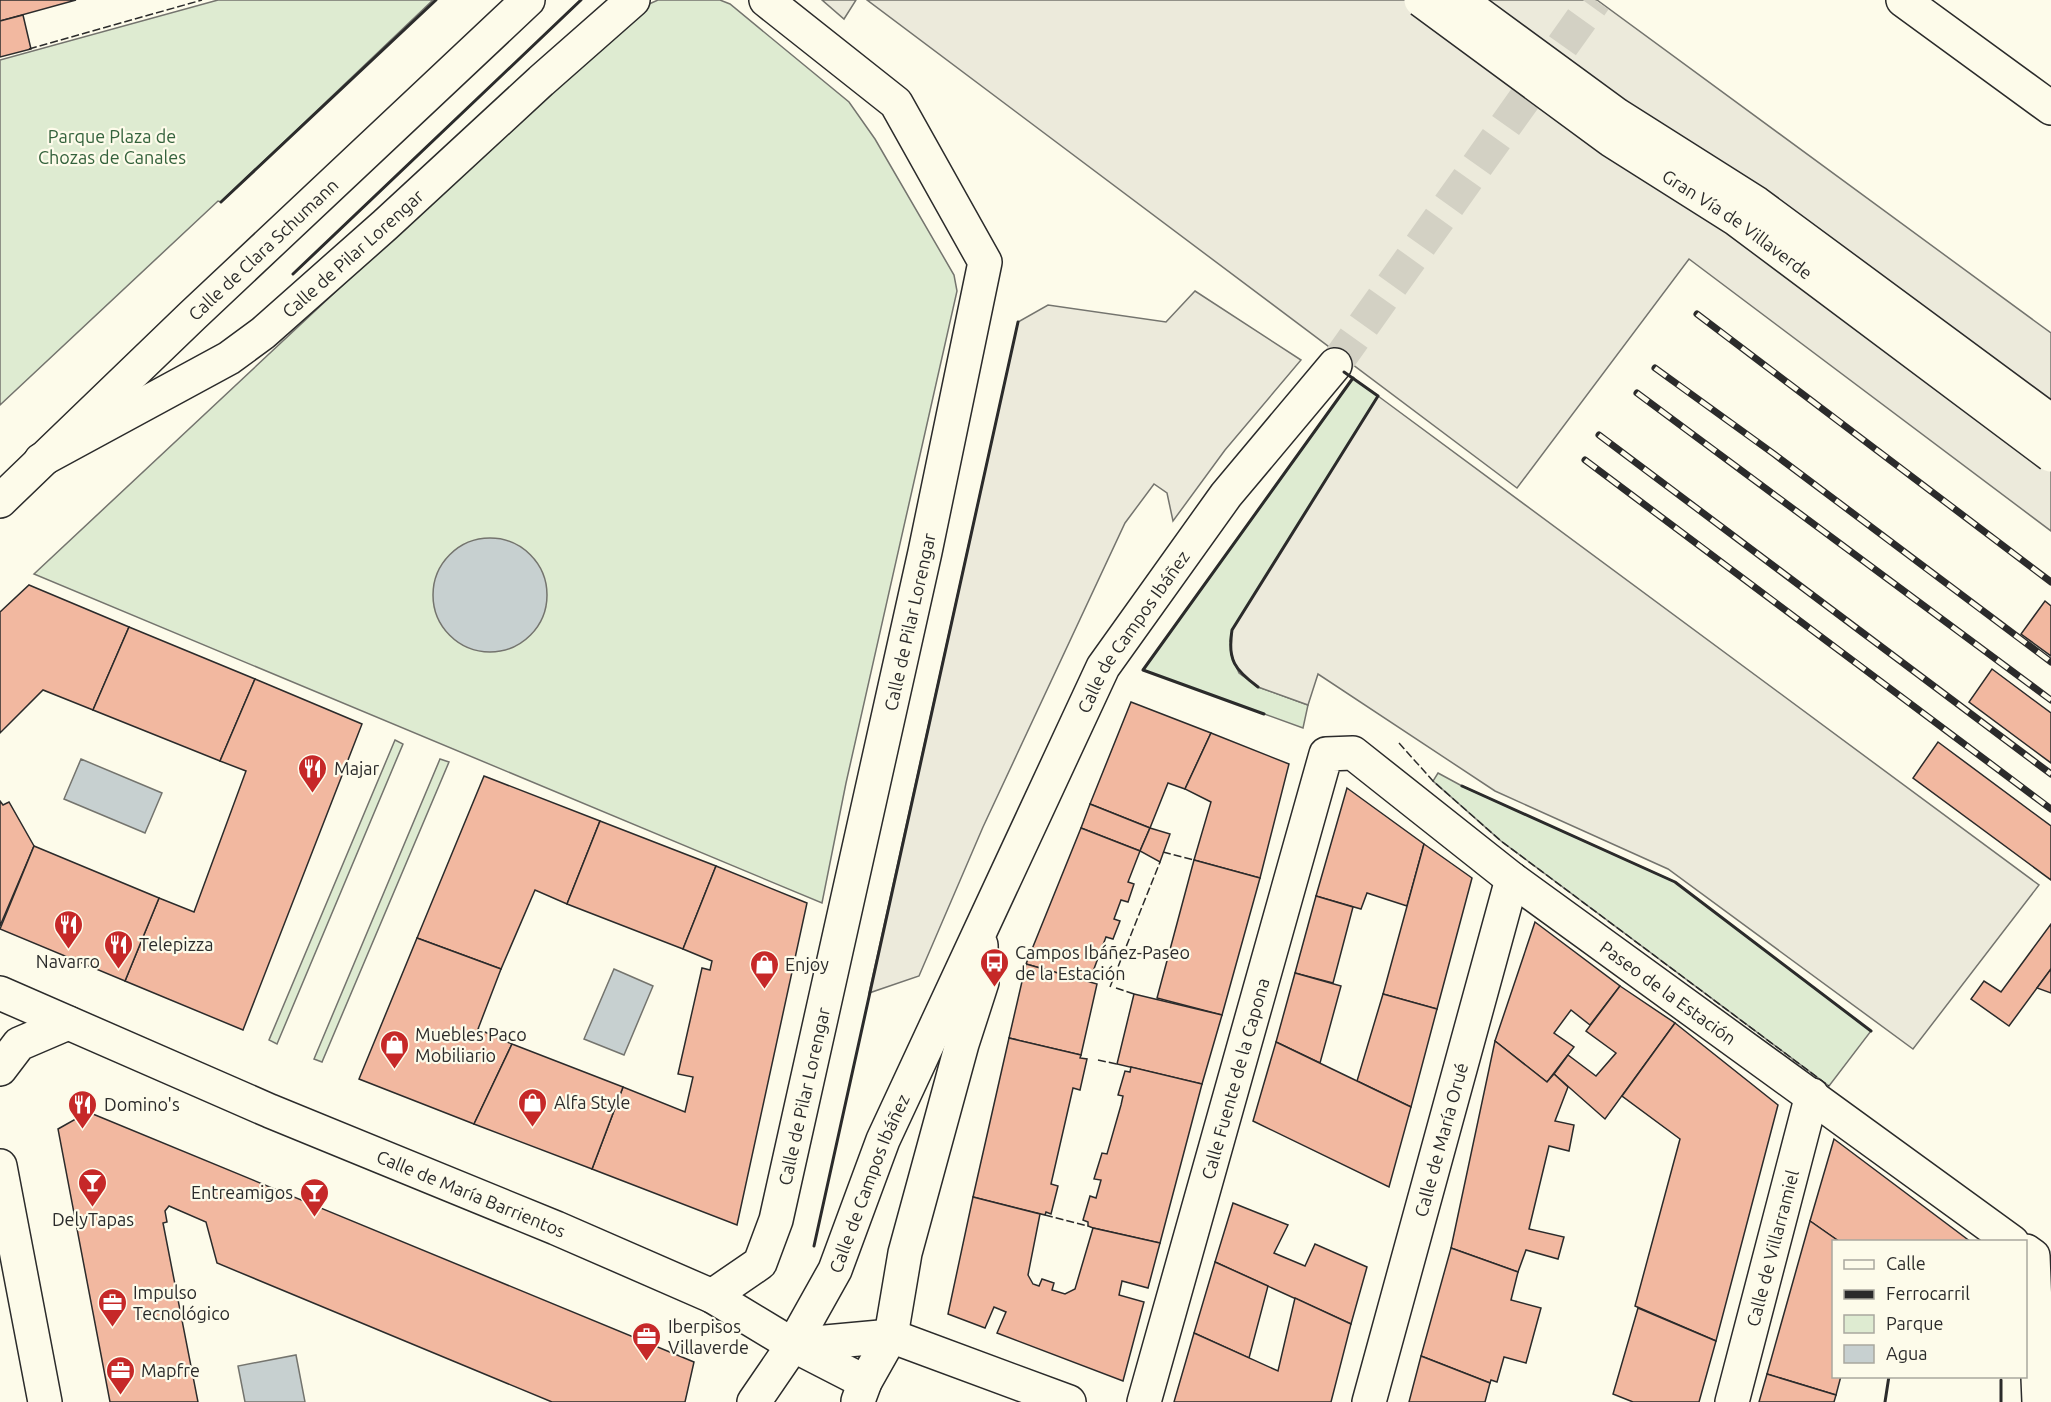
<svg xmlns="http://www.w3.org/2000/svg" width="2051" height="1402" viewBox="0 0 2051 1402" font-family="Ubuntu,sans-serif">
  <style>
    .green { fill: #deebd1; stroke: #74746e; stroke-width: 1.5 }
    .parking { fill: #eceadb; stroke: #74746e; stroke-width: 1.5 }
    .water { fill: #c7d0d0; stroke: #74746e; stroke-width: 1.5 }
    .building { fill: #f2b8a0; stroke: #2b2b2b; stroke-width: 1.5 }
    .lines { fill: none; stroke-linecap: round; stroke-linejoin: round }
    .minor-tunnel { stroke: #d3d1c4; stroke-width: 33; stroke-dasharray: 33 16; stroke-linecap: butt }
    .minor-casing { stroke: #2b2b2b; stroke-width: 36 }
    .minor { stroke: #fdfbea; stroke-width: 33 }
    .rail-casing { stroke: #2b2b2b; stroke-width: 7 }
    .rail { stroke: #fdfbea; stroke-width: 4.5; stroke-dasharray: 14; stroke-linecap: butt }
    .minor-bridge-casing { stroke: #2b2b2b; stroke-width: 36; stroke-linecap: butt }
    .minor-bridge { stroke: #fdfbea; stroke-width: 33 }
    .fence { stroke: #2b2b2b; stroke-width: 1.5; stroke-dasharray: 8 3; stroke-linecap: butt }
    .wall { stroke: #2b2b2b; stroke-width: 3 }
    .labels { text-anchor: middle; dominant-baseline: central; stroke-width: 4.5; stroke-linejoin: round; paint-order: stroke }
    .park-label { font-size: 18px; fill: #34623c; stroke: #fdfbea }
    .street-label { font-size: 18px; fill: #2b2b2b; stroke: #fdfbea }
    .poi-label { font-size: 18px; fill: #2b2b2b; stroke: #fdfbea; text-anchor: start }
  </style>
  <rect width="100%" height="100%" fill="#fdfbea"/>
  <!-- green -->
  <g class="green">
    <polygon points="218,0 433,0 221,202 218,201 0,405 0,60"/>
    <polygon points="658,0 720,0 730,4 849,102 875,139 954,275 957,291 846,783 822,903 34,574 565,77 640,8"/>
    <polygon points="1353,378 1378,396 1232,631 1230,641 1258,687 1308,705 1303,728 1143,670"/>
    <polygon points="395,740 403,744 277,1044 269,1040"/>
    <polygon points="440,759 449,762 322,1062 314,1059"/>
    <polygon points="1438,773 1462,786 1675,882 1871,1031 1829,1086 1501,841 1433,781"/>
  </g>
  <!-- parking -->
  <g class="parking">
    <polygon points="822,0 856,0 844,19"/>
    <polygon points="867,0 1597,0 2051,333 2051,531 1689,259 1517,488"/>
    <polygon points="1195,291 1301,360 1225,450 1173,521 1167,493 1154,484 1125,523 983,827 919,976 869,993 1018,322 1048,305 1166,322"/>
    <polygon points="1378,396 2039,885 1913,1049 1668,869 1495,791 1318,674 1308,705 1258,687 1239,673 1231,654 1232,630"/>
  </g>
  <!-- water -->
  <g class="water">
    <circle cx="490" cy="595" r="57"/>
    <polygon points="81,759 162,793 145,833 64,799"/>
    <polygon points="614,969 653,986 624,1055 584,1039"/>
    <polygon points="296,1355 305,1402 245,1402 238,1366"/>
  </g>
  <!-- building -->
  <g class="building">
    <polygon points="0,0 76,0 0,21"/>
    <polygon points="23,15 31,49 0,57 0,21"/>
    <polygon points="29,585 129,627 93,710 43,690 0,733 0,612"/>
    <polygon points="2045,601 2051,606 2051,656 2021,634"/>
    <polygon points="129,627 255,679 220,761 93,710"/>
    <polygon points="1992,669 2051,713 2051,763 1969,702"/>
    <polygon points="255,679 362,724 243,1030 125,981 159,898 194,912 246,771 220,761"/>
    <polygon points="1131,702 1211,733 1185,789 1168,783 1150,828 1090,804"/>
    <polygon points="1211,733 1289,764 1260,878 1194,860 1211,802 1185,789"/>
    <polygon points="1938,742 2051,826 2051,880 1913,778"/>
    <polygon points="484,776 600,821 567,904 535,890 501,969 417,938"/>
    <polygon points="1347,788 1424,844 1407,906 1367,893 1361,909 1316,896"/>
    <polygon points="0,801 3,805 9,802 34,846 0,926"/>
    <polygon points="1090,804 1150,828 1140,851 1081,828"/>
    <polygon points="600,821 716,866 683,949 567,904"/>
    <polygon points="1081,828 1140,851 1128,882 1134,884 1128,902 1121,900 1114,919 1120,921 1113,939 1106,937 1089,982 1026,964"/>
    <polygon points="1150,828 1170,834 1160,862 1140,851"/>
    <polygon points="1424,844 1472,878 1437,1009 1383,994"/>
    <polygon points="34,846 159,898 125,981 0,929"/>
    <polygon points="1194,860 1260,878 1222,1015 1157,998"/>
    <polygon points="716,866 807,903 737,1225 592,1169 623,1087 685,1112 693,1077 678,1074 702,968 710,970 712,961 683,949"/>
    <polygon points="1316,896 1353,907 1333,983 1295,973"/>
    <polygon points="1535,922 1620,986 1590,1025 1571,1010 1554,1033 1574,1047 1547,1082 1495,1041"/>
    <polygon points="2051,924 2051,969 2009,1026 1971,999 1984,981 2001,992"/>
    <polygon points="417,938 501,969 478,1029 512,1044 474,1124 359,1079"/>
    <polygon points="1026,964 1097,984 1081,1055 1009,1038"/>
    <polygon points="2051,969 2051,993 2037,988"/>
    <polygon points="1295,973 1341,986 1320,1063 1276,1042"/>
    <polygon points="1620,986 1675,1023 1605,1119 1554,1074 1568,1055 1596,1076 1616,1053 1586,1031"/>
    <polygon points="1134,994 1222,1015 1202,1084 1117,1064"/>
    <polygon points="1383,994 1437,1009 1411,1107 1357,1081"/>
    <polygon points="1675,1023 1778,1105 1716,1341 1635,1306 1680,1139 1622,1096"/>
    <polygon points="1009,1038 1081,1055 1080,1058 1087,1059 1080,1090 1073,1088 1051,1184 1058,1186 1051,1214 1046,1212 1045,1215 973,1197"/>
    <polygon points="1495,1041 1547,1082 1554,1074 1568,1087 1555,1121 1574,1125 1569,1151 1549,1146 1529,1229 1564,1237 1558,1259 1526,1250 1518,1272 1451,1248"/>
    <polygon points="1276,1042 1411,1107 1389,1187 1253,1121"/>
    <polygon points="512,1044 623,1087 592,1169 474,1124"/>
    <polygon points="1131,1067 1202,1084 1160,1243 1093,1228 1088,1226 1088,1222 1083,1220 1090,1196 1096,1198 1101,1180 1094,1179 1102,1153 1107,1154 1121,1105 1123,1096 1118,1095 1125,1071 1130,1072"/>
    <polygon points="88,1112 694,1362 685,1402 552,1402 217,1263 206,1222 169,1206 165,1211 167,1222 163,1223 198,1402 110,1402 58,1129"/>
    <polygon points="1834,1139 1971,1242 1840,1242 1810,1221"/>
    <polygon points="973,1197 1040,1214 1028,1275 1033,1284 1039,1286 1042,1279 1054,1283 1052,1290 1065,1294 1075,1289 1093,1228 1160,1243 1148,1288 1122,1281 1119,1295 1144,1302 1123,1381 997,1333 1006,1312 994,1307 985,1328 948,1314"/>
    <polygon points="1233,1203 1288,1225 1274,1253 1305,1266 1315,1244 1367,1267 1351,1324 1215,1262"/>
    <polygon points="1810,1221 1840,1242 1834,1242 1834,1376 1841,1376 1836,1395 1767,1374"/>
    <polygon points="1451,1248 1518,1272 1511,1300 1541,1308 1526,1363 1504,1357 1497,1382 1491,1380 1490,1383 1421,1356"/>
    <polygon points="1215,1262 1268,1286 1249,1358 1194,1333"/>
    <polygon points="1295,1298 1351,1324 1331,1402 1174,1402 1194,1333 1278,1371"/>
    <polygon points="1638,1308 1716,1341 1699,1402 1633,1402 1613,1394"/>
    <polygon points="1421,1356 1490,1383 1485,1402 1409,1402"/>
    <polygon points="1767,1374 1836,1395 1834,1402 1759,1402"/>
  </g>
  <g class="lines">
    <!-- minor-tunnel -->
    <polyline class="minor-tunnel" points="1335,365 1595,0"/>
    <defs>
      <g id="minor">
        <polyline points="1903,0 2051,108"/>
        <path id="s1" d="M41,460L229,358L263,333L385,225L541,81L633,0"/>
        <path id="s2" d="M0,501L192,316L528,0"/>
        <path id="s3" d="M0,993L270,1111L556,1228L712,1296L793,1345L865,1382"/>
        <polyline points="0,1069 19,1044 68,1023"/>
        <polyline points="0,1166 45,1402"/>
        <polyline points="2026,1251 2033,1256 2039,1402"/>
        <path id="s4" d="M712,1296L760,1263L776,1220L925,552L985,262L896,103L766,0"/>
        <polyline points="793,1345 891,1336 1069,1402"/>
        <polyline points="858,1401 865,1382 891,1336 905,1253 962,1044 982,982 981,945"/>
        <path id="s5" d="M754,1402L793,1345L835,1270L883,1140L1103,667L1226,495L1335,365"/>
        <path id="s6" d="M1144,1402L1326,754L1353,753L1512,879L2012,1242"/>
        <path id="s7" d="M1369,1402L1512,879"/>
        <path id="s8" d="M1732,1402L1812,1095"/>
      </g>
    </defs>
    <!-- minor casing -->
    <use href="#minor" class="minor-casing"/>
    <!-- minor -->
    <use href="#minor" class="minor"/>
    <defs>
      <g id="rail">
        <polyline points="1697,314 2051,582"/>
        <polyline points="1655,368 1774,454 2051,662"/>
        <polyline points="1637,393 2051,700"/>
        <polyline points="1599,435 2051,774"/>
        <polyline points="1585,460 2051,809"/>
      </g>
    </defs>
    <!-- rail casing -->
    <use href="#rail" class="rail-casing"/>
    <!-- rail -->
    <use href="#rail" class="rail"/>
    <defs>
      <g id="minor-bridge">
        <path id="s9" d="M1421,0L1611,140L1736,219L2051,455"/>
        <polyline points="1460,0 1617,115 1756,203 2051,421"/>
      </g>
    </defs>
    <!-- minor-bridge casing -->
    <use href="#minor-bridge" class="minor-bridge-casing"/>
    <!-- minor-bridge -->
    <use href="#minor-bridge" class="minor-bridge"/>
    <!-- fence -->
    <g class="fence">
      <polyline points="29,49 202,0"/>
      <polyline points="1399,743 1433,781 1501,841 1829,1086"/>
      <polyline points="1163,852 1194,860"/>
      <polyline points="1110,987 1160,862"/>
      <polyline points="1116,988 1134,994"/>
      <polyline points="1098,1060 1117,1064"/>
      <polyline points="1045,1215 1088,1226"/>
    </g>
    <!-- wall -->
    <g class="wall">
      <polyline points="221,202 436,0"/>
      <polyline points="293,274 581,0"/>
      <path d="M1258,687C1235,670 1227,660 1232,630L1378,396L1344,372"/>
      <polyline points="1264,714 1143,670 1353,378"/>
      <polyline points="1462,786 1675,882 1871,1031"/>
      <polyline points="814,1246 1018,322"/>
      <polyline points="2001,1380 2001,1402"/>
      <polyline points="1885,1402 1889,1376"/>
    </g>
  </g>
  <!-- icons -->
  <defs>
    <symbol id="restaurant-pin" viewBox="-11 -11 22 30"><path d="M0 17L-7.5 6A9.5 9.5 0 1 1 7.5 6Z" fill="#c62828" stroke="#fdfbea"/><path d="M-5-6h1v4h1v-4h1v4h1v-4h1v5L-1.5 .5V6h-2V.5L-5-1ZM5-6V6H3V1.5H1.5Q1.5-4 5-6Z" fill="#fff"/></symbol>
    <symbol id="bus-pin" viewBox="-11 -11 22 30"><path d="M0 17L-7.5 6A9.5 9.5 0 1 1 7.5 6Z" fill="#c62828" stroke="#fdfbea"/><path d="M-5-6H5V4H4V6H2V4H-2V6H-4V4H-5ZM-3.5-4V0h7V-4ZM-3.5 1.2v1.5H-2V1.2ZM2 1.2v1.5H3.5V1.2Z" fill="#fff"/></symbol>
    <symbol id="shop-pin" viewBox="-11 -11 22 30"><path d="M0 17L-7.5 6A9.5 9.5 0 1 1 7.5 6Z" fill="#c62828" stroke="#fdfbea"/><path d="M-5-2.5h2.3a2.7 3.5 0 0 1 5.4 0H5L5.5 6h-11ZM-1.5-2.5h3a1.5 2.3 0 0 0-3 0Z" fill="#fff"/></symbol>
    <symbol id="bar-pin" viewBox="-11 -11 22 30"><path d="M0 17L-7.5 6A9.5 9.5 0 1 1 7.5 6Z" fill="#c62828" stroke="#fdfbea"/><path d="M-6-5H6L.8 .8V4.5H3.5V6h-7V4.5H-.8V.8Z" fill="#fff"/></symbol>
    <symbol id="office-pin" viewBox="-11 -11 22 30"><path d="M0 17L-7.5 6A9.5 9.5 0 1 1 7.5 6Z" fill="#c62828" stroke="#fdfbea"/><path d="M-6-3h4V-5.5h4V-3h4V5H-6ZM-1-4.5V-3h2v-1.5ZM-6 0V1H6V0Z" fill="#fff"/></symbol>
  </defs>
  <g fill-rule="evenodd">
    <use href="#restaurant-pin" x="296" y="752" width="33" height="45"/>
    <use href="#restaurant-pin" x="52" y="908" width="33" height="45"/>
    <use href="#restaurant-pin" x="102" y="928" width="33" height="45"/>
    <use href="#bus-pin" x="978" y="946" width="33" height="45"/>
    <use href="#shop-pin" x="748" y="948" width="33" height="45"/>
    <use href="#shop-pin" x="378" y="1028" width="33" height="45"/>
    <use href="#shop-pin" x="516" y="1086" width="33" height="45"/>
    <use href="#restaurant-pin" x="66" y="1088" width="33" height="45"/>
    <use href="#bar-pin" x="76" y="1166" width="33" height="45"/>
    <use href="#bar-pin" x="298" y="1176" width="33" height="45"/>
    <use href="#office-pin" x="96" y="1286" width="33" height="45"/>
    <use href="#office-pin" x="630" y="1320" width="33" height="45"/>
    <use href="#office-pin" x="104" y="1354" width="33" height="45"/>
  </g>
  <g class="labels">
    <!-- park labels -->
    <g class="park-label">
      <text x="112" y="136">Parque Plaza de<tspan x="112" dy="21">Chozas de Canales</tspan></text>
    </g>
    <!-- street labels -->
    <g class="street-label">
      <text stroke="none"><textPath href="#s9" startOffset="388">Gran Vía de Villaverde</textPath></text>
      <text stroke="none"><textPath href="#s2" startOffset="364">Calle de Clara Schumann</textPath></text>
      <text stroke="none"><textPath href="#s1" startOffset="376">Calle de Pilar Lorengar</textPath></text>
      <text stroke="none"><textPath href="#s4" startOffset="717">Calle de Pilar Lorengar</textPath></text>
      <text stroke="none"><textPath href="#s5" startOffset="861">Calle de Campos Ibáñez</textPath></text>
      <text stroke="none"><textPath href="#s6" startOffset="1096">Paseo de la Estación</textPath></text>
      <text stroke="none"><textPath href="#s6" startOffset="336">Calle Fuente de la Capona</textPath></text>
      <text stroke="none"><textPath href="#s4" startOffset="231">Calle de Pilar Lorengar</textPath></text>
      <text stroke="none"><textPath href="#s7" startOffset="272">Calle de María Orué</textPath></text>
      <text stroke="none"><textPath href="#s5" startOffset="248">Calle de Campos Ibáñez</textPath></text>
      <text stroke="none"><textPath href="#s3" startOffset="512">Calle de María Barrientos</textPath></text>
      <text stroke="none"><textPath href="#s8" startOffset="159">Calle de Villarramiel</textPath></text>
    </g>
    <!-- poi labels -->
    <g class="poi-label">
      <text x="334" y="768">Majar</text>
      <text x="139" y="944">Telepizza</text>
      <text x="1015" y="952">Campos Ibáñez-Paseo<tspan x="1015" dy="21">de la Estación</tspan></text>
      <text x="68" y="961" text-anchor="middle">Navarro</text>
      <text x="785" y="964">Enjoy</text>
      <text x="415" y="1034">Muebles Paco<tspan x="415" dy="21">Mobiliario</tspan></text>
      <text x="554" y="1102">Alfa Style</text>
      <text x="104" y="1104">Domino's</text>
      <text x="293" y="1192" text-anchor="end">Entreamigos</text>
      <text x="93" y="1219" text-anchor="middle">DelyTapas</text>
      <text x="133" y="1292">Impulso<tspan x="133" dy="21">Tecnológico</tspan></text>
      <text x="668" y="1326">Iberpisos<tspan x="668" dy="21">Villaverde</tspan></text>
      <text x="141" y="1370">Mapfre</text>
    </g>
  </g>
  <!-- legend -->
  <rect x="1832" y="1240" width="195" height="138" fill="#fdfbea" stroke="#a9a89e" stroke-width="1.5"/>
  <rect x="1844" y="1260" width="30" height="9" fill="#fdfbea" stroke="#a9a89e" stroke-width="1.5"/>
  <text x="1886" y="1270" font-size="18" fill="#2b2b2b">Calle</text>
  <rect x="1844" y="1290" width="30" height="9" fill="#2b2b2b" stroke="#a9a89e" stroke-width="1.5"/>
  <text x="1886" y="1300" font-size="18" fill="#2b2b2b">Ferrocarril</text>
  <rect x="1844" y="1315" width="30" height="18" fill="#deebd1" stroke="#a9a89e" stroke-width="1.5"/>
  <text x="1886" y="1330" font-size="18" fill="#2b2b2b">Parque</text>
  <rect x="1844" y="1345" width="30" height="18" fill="#c7d0d0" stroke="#a9a89e" stroke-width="1.5"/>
  <text x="1886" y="1360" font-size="18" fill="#2b2b2b">Agua</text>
</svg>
